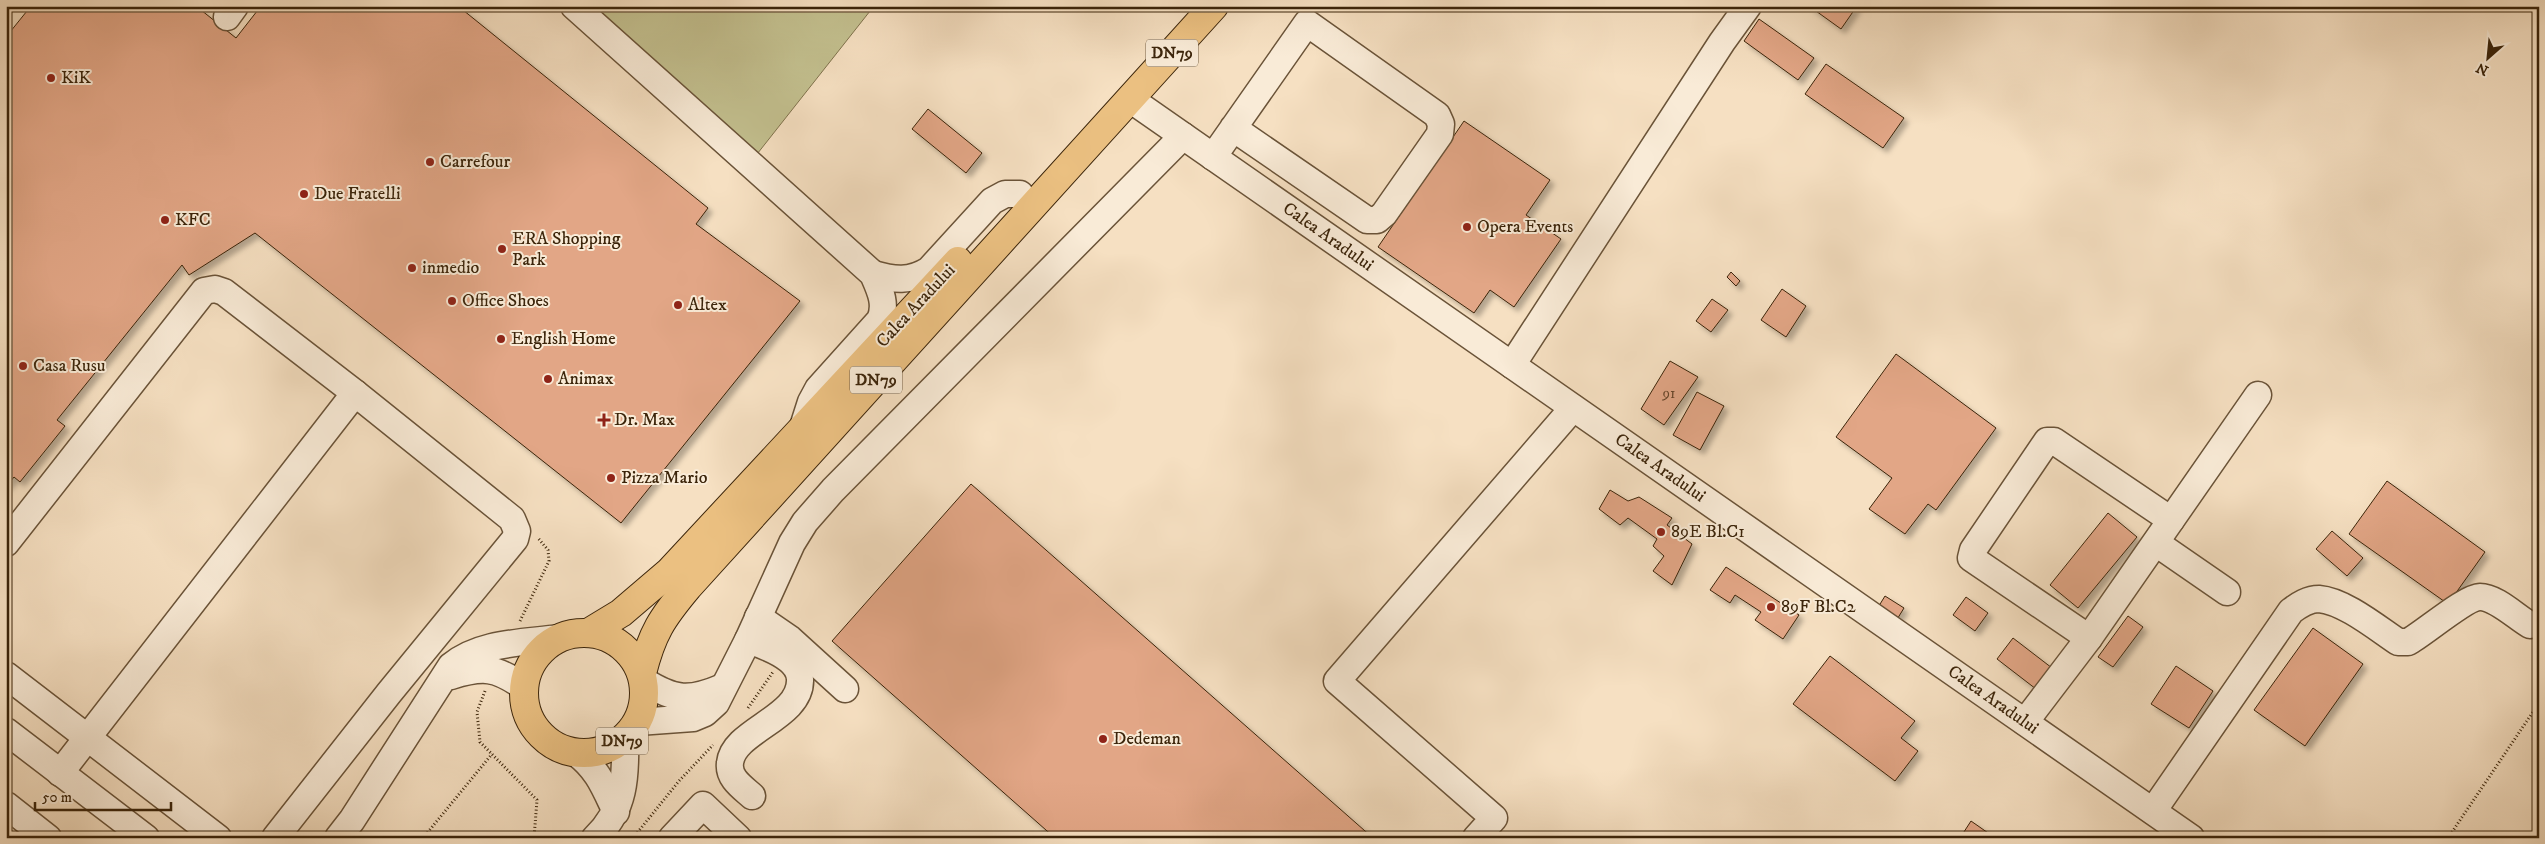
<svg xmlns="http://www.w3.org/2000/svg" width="2545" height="844" viewBox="0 0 2545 844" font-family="'IM FELL DW Pica',serif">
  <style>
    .green { fill: #c3c08f; stroke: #7f724c }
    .building { fill: #e2a686; stroke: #3b240a; filter: url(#shadow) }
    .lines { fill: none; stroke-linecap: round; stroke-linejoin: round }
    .minor-casing { stroke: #6a5338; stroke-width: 29 }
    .highway-casing { stroke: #3b240a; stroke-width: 30 }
    .path { stroke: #3b240a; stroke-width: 3; stroke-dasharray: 1 2.5; stroke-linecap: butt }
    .minor { stroke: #f9ebd7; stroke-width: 26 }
    .highway { stroke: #ebc081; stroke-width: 28 }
    .poi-dot { fill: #8f2418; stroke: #f9ebd7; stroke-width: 2 }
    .labels { text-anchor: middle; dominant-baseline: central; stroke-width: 4; stroke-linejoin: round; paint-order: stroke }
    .number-label { font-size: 15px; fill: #654429 }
    .shield { fill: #f9ebd7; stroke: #746048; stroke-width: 1 }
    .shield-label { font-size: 16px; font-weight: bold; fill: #3b240a }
    .poi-label { font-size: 18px; fill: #3b240a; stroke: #f9ebd7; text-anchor: start }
    .street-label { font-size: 18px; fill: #3b240a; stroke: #f9ebd7 }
  </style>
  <defs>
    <filter id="shadow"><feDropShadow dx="4.5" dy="4.5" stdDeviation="2.5" flood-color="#0004"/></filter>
  </defs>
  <rect width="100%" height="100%" fill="#f6e0c2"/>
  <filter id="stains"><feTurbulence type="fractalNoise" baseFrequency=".004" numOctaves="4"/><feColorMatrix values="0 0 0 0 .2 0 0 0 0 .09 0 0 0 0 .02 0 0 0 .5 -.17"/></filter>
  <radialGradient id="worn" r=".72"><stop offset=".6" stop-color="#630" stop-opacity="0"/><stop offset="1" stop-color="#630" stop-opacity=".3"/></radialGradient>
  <!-- green -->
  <polygon class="green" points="567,6 874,6 750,163"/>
  <!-- building -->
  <g class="building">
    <polygon points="31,6 196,6 236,38 261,6 458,6 708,208 696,224 800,301 621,523 255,233 189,275 182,265 57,420 65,426 20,482 14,477 6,487 6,37"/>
    <polygon points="1809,6 1857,6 1841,29"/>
    <polygon points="1759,19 1814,58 1798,80 1744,41"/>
    <polygon points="1826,64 1904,118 1883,148 1805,94"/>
    <polygon points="928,109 982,153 966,173 912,129"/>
    <polygon points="1464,121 1550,180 1526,215 1561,239 1514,307 1490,290 1474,313 1378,247"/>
    <polygon points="1731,272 1740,281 1736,286 1727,277"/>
    <polygon points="1782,289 1806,306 1786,337 1761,320"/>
    <polygon points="1712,299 1728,310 1711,332 1696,321"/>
    <polygon points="1896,354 1996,428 1936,510 1928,504 1905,534 1869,509 1892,478 1836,437"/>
    <polygon points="1670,361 1698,377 1664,425 1641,409"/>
    <polygon points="1697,392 1724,406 1700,450 1673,435"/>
    <polygon points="2387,481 2485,552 2448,604 2349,534"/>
    <polygon points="971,484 1373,838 1055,838 832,641"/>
    <polygon points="1610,490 1628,501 1639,497 1672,518 1667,525 1692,544 1672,585 1653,571 1664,556 1653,546 1657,539 1628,518 1620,525 1599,509"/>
    <polygon points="2108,513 2137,537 2078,608 2050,585"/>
    <polygon points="2332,531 2363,558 2347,576 2316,549"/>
    <polygon points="1726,567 1799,615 1783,639 1755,620 1761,612 1735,595 1730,603 1710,590"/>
    <polygon points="1885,596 1904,608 1896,621 1877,609"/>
    <polygon points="1966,597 1988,613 1975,631 1953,615"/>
    <polygon points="2128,616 2143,627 2113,667 2098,657"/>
    <polygon points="2313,628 2363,664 2305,746 2254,710"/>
    <polygon points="2013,638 2052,668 2036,689 1997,659"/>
    <polygon points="1830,656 1915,721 1901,738 1918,751 1895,781 1793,704"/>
    <polygon points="2176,666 2213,691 2189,728 2151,704"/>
    <polygon points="1971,821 1991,835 1990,838 1960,838"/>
  </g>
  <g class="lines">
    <defs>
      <g id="minor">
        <path d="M574,6L873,274C880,290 887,304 880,320L818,389L811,402L803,427"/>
        <polyline points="227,17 235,6"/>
        <polyline points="1130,99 2191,838"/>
        <polyline points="1213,157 1307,23 1437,115 1441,124 1440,134 1384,214 1377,220 1367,220 1233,128"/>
        <path d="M873,274C894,280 910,282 929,270L992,201L1005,194H1020"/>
        <polyline points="1512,365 1722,42 1748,6"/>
        <polyline points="6,543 204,291 215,289 224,292 355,393 512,519 517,531 515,539 389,693 275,838"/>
        <polyline points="2156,543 2227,592"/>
        <polyline points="758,617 790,639 845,689"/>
        <polyline points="2089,638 1971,558 1973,550 2047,441 2054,441 2171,520"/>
        <path d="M748,640C765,646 799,657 800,679C802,718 733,730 730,763C728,778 742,787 752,796"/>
        <polyline points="6,675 218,838"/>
        <path d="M451,676C483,666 496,667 524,687"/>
        <path d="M644,681C675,701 690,701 723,687"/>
        <polyline points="638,722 693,718 705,713 716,703 748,640 792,543 805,522 833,490 1183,136"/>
        <polyline points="2025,722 2089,638 2258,395"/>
        <polyline points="6,731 146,838"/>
        <path d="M576,753C598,769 605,789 616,812"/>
        <polyline points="60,773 355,393"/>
        <polyline points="6,805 48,838"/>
        <path d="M2153,811L2291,611C2299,605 2308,599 2319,599C2344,601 2377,628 2398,642H2408C2423,634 2466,597 2480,597C2496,597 2516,617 2530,625"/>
        <path d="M338,838L352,820L451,666C480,642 523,643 559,638"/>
        <path d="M595,838C625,810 626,776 625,738"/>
        <polyline points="672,838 703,805 738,838"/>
        <polyline points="1476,838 1494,818 1337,681 1573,408"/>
      </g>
      <g id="highway">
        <circle cx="584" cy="693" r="60"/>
        <polyline points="588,633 621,613 669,572 958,261"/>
        <path d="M642,673C652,633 662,618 688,587L1214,6"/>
      </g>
    </defs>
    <!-- minor casing -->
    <use href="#minor" class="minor-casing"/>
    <!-- highway casing -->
    <use href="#highway" class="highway-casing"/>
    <!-- path -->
    <g class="path">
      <polyline points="520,621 549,561 548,550 538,538"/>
      <polyline points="485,691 477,712 480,742 537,800 534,838"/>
      <polyline points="748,708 773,672"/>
      <polyline points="423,838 492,754"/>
      <polyline points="633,838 679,781 713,745"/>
      <polyline points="2448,838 2539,703"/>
    </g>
    <!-- minor -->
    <use href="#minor" class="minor"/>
    <!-- highway -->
    <use href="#highway" class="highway"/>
  </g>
  <!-- markers -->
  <g class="poi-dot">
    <circle cx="51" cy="78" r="5"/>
    <circle cx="430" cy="162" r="5"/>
    <circle cx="304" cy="194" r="5"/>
    <circle cx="165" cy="220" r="5"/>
    <circle cx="1467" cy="227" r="5"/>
    <circle cx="502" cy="249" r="5"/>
    <circle cx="412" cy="268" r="5"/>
    <circle cx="452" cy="301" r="5"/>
    <circle cx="678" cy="305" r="5"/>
    <circle cx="501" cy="339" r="5"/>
    <circle cx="23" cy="366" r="5"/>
    <circle cx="548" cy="379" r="5"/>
    <path d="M601.5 412.5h5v5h5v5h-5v5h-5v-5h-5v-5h5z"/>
    <circle cx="611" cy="478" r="5"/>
    <circle cx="1661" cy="532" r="5"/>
    <circle cx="1771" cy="607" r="5"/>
    <circle cx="1103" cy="739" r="5"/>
  </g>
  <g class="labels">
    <!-- number labels -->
    <g class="number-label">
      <text x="1669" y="393">91</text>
    </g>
    <!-- shield labels -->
    <g class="shield">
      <rect x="1146" y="39.5" width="52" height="27" rx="4"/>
      <rect x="850" y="366.5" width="52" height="27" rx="4"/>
      <rect x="596" y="727.5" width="52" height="27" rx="4"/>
    </g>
    <g class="shield-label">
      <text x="1172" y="53">DN79</text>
      <text x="876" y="380">DN79</text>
      <text x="622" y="741">DN79</text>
    </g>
    <!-- poi labels -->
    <g class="poi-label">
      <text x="61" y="78">KiK</text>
      <text x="440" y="162">Carrefour</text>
      <text x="314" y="194">Due Fratelli</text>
      <text x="175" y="220">KFC</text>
      <text x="1477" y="227">Opera Events</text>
      <text x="512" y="239">ERA Shopping<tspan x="512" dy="21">Park</tspan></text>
      <text x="422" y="268">inmedio</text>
      <text x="462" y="301">Office Shoes</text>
      <text x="688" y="305">Altex</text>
      <text x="511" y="339">English Home</text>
      <text x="33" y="366">Casa Rusu</text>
      <text x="558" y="379">Animax</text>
      <text x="614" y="420">Dr. Max</text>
      <text x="621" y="478">Pizza Mario</text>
      <text x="1671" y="532">89E Bl.C1</text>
      <text x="1781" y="607">89F Bl.C2</text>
      <text x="1113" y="739">Dedeman</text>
    </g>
    <!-- street labels -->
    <g class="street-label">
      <text transform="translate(1328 237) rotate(35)">Calea Aradului</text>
      <text transform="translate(916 306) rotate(-47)">Calea Aradului</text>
      <text transform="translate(1660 468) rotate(35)">Calea Aradului</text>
      <text transform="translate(1993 700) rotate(35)">Calea Aradului</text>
    </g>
  </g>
  <!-- margin -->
  <rect width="2545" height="844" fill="none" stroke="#f6e0c2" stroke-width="25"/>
  <rect x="8" y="8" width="2530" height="829" fill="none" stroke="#3b240a" stroke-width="2.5"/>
  <rect x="12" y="12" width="2520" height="819" fill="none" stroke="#3b240a"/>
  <!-- north arrow -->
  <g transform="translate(2488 58) rotate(207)" stroke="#f9ebd7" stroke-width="4" paint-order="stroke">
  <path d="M0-4L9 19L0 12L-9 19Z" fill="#3b240a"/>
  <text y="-8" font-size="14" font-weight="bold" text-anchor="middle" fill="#3b240a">N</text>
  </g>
  <!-- scale -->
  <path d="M35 802v8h136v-8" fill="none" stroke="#3b240a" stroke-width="2.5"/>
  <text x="42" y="802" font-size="15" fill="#3b240a" stroke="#f9ebd7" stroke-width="4" paint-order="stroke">50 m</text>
  <rect width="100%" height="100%" filter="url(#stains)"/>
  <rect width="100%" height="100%" fill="url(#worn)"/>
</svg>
